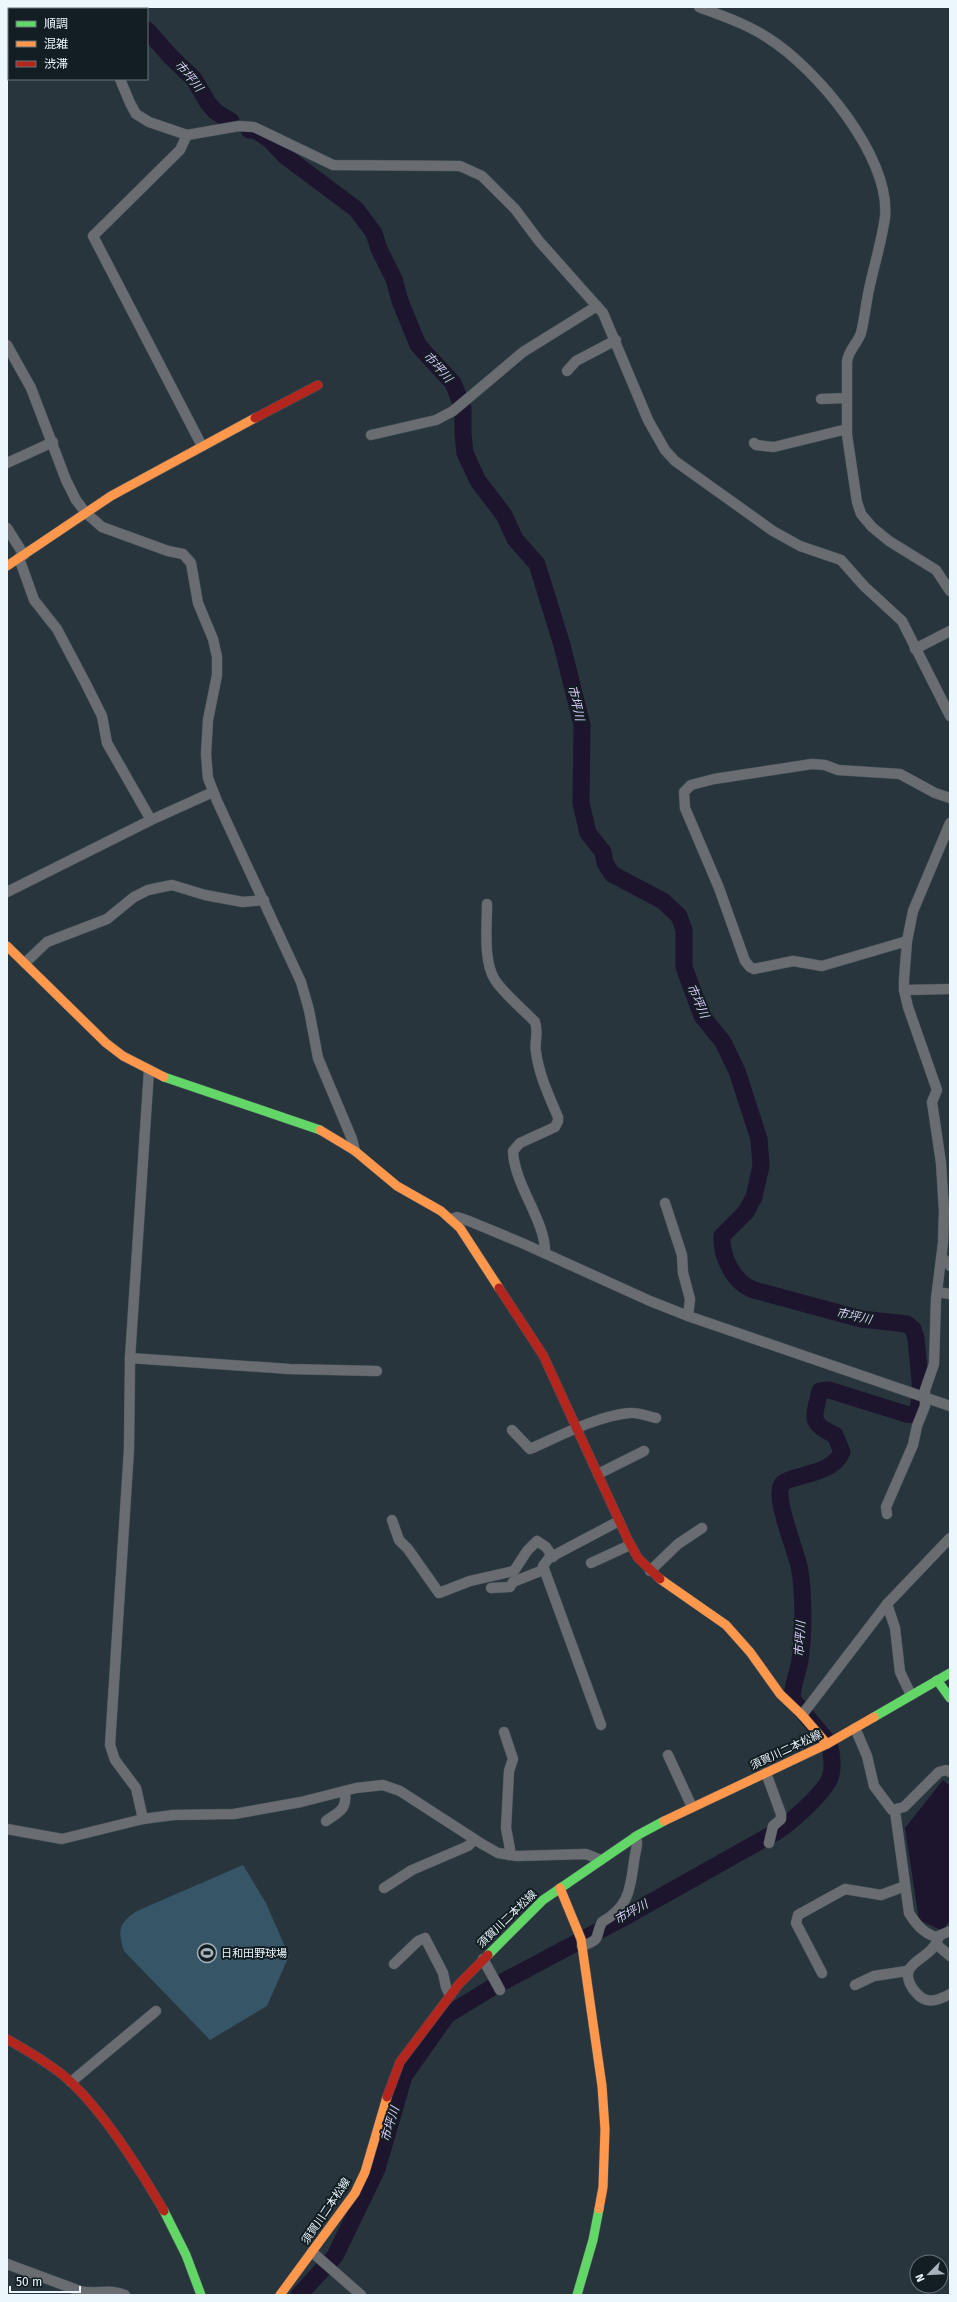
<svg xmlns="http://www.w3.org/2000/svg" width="957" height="2302" viewBox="0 0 957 2302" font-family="'Fira Sans','Noto Sans JP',sans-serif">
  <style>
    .green { fill: #365667 }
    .water { fill: #1d142e }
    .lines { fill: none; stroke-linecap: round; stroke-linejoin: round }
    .river { stroke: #1d142e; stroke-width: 17 }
    .street-casing { stroke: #49535a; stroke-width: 11 }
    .fast-casing { stroke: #49535a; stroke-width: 10 }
    .slow-casing { stroke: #49535a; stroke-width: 10 }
    .jam-casing { stroke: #49535a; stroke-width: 10 }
    .street { stroke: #696d71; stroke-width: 10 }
    .fast { stroke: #63d668; stroke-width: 9 }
    .slow { stroke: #ff974d; stroke-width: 9 }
    .jam { stroke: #b3261e; stroke-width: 9 }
    .labels { text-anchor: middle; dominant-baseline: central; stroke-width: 4; stroke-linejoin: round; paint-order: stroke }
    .street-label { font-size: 11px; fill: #ebf6fd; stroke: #131e23 }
    .poi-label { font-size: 11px; fill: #ebf6fd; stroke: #131e23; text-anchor: start }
    .water-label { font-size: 12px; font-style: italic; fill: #d9caf9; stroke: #131e23 }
  </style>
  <rect width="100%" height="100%" fill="#28353d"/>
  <!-- green -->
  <path class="green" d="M243,1865L266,1903L289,1956L267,2006L210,2040L124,1951C117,1930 119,1923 137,1911Z"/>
  <!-- water -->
  <polygon class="water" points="943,1780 950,1786 950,1919 943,1931 919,1920 905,1828"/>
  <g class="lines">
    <!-- river -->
    <g class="river">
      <polyline points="147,30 171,57 194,79 208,103 216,112 231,121"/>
      <path d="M249,130H255L270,140L285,156L356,209L374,233L379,249L394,279L400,301L418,345L453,383L463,408V434L465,453L478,481L504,515L515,539L537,564L562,645L582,725L581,803L588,833L603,852L605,863L612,874L663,901L679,916L684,930V967L702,1016L723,1042L737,1071L759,1139L761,1166L754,1197L746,1212L722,1236C721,1257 734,1283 754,1290L861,1319L907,1324L913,1329L916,1338L921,1392L917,1415L906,1414L829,1390L820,1391C814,1417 808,1423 835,1435L842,1452C832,1477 786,1474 781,1486C775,1501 795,1548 799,1566C804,1590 804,1635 800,1660C798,1673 792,1686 792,1699L829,1743C832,1753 834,1771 829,1780C822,1795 790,1823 776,1832L623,1918L493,1987L447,2015L404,2076L377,2169L335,2256L299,2295"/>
    </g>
    <defs>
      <g id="street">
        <polyline points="51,7 51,9"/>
        <path d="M699,7C723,16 747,24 768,38C816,68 891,157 885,217C882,240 875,262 870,285C866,301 865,317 861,333C858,343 848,350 847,362V435L857,502L861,514L872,527L889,541L936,570L950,591"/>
        <polyline points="135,9 142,7"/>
        <polyline points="120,79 130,103 136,114 149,122 187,135 239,126 254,127 333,165 460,166 482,176 515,209 539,241 603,313 648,420 665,450 675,461 773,531 800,546 841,560 864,586 902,621 950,716"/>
        <polyline points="187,135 180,150 93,236 202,446"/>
        <polyline points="7,345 31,388 66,480 76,500 86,513 102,527 168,551 183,554 191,563 198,603 213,639 217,657 217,675 208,720 206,754 208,778 217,801 301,982 309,1010 318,1058 352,1139 355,1151"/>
        <polyline points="567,371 576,361 616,340"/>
        <polyline points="821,399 847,398"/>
        <polyline points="371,435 436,420 453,411 523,352 597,306"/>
        <polyline points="754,443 756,445 774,447 847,429"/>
        <polyline points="7,463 53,442"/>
        <polyline points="7,528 24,555"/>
        <polyline points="19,558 34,600 57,629 86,684 102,716 107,743 151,820"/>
        <polyline points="915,649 950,631"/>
        <polyline points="7,892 151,820 213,792"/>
        <path d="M487,904C487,925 483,962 495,980C505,995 522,1008 535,1022C539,1032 534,1042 536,1052C539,1075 549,1096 558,1117V1121L555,1127L520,1143L513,1151C514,1185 546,1221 545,1253"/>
        <polyline points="907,941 822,966 793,961 754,969 750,967 745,961 719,888 685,808 684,792 691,785 714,779 812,764 825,765 838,770 900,774 935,793 950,798"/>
        <polyline points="25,963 47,942 107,919 134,897 148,890 172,885 205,895 243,902 264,900"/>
        <polyline points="904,990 950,989"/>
        <polyline points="665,1203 682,1255 683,1273 690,1299 688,1316"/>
        <polyline points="451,1219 457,1217 469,1221 522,1243 650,1301 688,1316 950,1406"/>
        <polyline points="942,1257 950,1266"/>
        <polyline points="937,1292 950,1294"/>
        <polyline points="130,1358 289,1369 377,1371"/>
        <path d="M512,1430L530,1449C560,1436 597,1416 629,1413C637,1412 647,1416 656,1418"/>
        <polyline points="598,1474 644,1451"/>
        <polyline points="887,1514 886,1507 913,1445 917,1426 925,1406 925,1390 934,1364 936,1299 943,1243 944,1211 941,1163 932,1102 937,1090 908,1007 904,990 904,980 907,941 913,911 950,823"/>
        <polyline points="392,1520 399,1540 408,1549 439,1593 470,1581 514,1571 527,1551 537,1541 546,1547 553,1557"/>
        <polyline points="591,1563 630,1545"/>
        <polyline points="650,1571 678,1544 702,1528"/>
        <polyline points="491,1588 510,1587 513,1582 543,1570"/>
        <polyline points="887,1604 895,1628 900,1672 911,1695"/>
        <polyline points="802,1715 887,1604 950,1538"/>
        <polyline points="601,1725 543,1566 549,1558 619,1521"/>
        <polyline points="855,1728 867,1756 874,1786 892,1810 904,1807 939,1772 946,1770 950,1772"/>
        <polyline points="504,1732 513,1759 509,1771 506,1828 510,1849 509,1855"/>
        <polyline points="668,1755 692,1807"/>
        <polyline points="766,1773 781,1814 781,1819 773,1826 769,1843"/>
        <path d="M895,1811L909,1913C916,1924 923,1933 936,1937L950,1931"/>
        <polyline points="143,1819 136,1788 115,1760 110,1745 129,1449 130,1358 149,1070"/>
        <path d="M326,1821C340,1811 347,1810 345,1791"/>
        <polyline points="7,1829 62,1839 143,1819 173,1815 234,1814 301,1802 356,1788 383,1785 400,1791 482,1844 498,1853 517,1856 586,1854 601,1860"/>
        <polyline points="384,1888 412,1870 468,1846 474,1840"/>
        <path d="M939,1936C933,1962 894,1960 913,1989C917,1994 921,1999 927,2000C935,2002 943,1998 950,1994"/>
        <polyline points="936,1944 950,1956"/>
        <path d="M582,1946C603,1939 594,1937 602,1922C632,1905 630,1885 635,1855C636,1849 639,1842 635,1837"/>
        <polyline points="483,1959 500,1990"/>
        <polyline points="394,1964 418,1941 425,1938 443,1973 446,1987 450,1995"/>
        <polyline points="822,1973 796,1923 798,1915 845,1889 881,1895 905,1886"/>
        <polyline points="855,1985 874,1976 907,1971"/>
        <polyline points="71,2082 156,2011"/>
        <polyline points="312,2252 361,2295"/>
        <path d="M7,2264L80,2291C96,2295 110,2288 125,2295"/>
      </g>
      <g id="fast">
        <polyline points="164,1077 320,1130"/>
        <polyline points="937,1680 950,1698"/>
        <polyline points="874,1717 950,1673"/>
        <polyline points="488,1955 543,1900 638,1835 664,1821"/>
        <polyline points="164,2211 186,2255 201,2295"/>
        <polyline points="577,2295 593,2240 599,2209"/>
      </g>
      <g id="slow">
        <polyline points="7,566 111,496 255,418"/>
        <polyline points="7,946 106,1043 123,1056 164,1077"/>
        <polyline points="320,1130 355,1151 397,1186 441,1211 460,1228 499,1288"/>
        <polyline points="660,1579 726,1625 750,1652 780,1694 802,1715 827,1744"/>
        <polyline points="664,1821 827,1744 874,1717"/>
        <polyline points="560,1888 581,1939 602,2086 605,2129 603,2187 599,2209"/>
        <polyline points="280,2295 355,2193 365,2172 387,2097"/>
      </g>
      <g id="jam">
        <polyline points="255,418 318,385"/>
        <polyline points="499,1288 543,1355 628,1540 638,1558 660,1579"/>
        <path d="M7,2039C26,2050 46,2061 64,2076C102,2108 139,2168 164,2211"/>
        <polyline points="387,2097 400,2062 459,1984 488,1955"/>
      </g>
    </defs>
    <!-- street casing -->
    <use href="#street" class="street-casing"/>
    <!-- fast casing -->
    <use href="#fast" class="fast-casing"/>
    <!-- slow casing -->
    <use href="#slow" class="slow-casing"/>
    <!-- jam casing -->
    <use href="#jam" class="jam-casing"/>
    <!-- street -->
    <use href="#street" class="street"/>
    <!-- fast -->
    <use href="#fast" class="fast"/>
    <!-- slow -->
    <use href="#slow" class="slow"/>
    <!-- jam -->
    <use href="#jam" class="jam"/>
  </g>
  <!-- icons -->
  <defs>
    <symbol id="stadium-ring" viewBox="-11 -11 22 22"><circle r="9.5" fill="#131e23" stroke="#a7b2ba" stroke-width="1.5"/><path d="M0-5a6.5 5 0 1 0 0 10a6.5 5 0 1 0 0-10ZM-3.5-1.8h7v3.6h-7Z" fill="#a7b2ba"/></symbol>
  </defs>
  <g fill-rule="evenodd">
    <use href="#stadium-ring" x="196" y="1942" width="22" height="22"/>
  </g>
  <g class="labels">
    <!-- street labels -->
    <g class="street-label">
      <text transform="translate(786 1750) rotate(-25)">須賀川二本松線</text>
      <text transform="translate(507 1919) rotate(-44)">須賀川二本松線</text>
      <text transform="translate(326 2211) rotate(-56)">須賀川二本松線</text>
    </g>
    <!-- poi labels -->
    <g class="poi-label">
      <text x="221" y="1953">日和田野球場</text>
    </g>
    <!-- water labels -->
    <g class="water-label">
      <text transform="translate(189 76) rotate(50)">市坪川</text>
      <text transform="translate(438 367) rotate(48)">市坪川</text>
      <text transform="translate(576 703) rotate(77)">市坪川</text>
      <text transform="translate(698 1001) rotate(66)">市坪川</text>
      <text transform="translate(854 1316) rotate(12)">市坪川</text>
      <text transform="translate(800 1639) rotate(-87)">市坪川</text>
      <text transform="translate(631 1912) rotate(-29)">市坪川</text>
      <text transform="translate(390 2124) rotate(-73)">市坪川</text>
    </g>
  </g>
  <!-- border -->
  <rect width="957" height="2302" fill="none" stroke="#ebf6fd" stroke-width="16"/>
  <!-- legend -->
  <rect x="8" y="8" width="140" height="72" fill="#131e23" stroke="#69747a"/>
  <rect x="16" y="21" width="20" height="6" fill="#63d668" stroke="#69747a"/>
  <text x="44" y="28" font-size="12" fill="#ebf6fd">順調</text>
  <rect x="16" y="41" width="20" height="6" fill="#ff974d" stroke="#69747a"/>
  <text x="44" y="48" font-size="12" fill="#ebf6fd">混雑</text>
  <rect x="16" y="61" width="20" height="6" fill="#b3261e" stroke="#69747a"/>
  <text x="44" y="68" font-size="12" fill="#ebf6fd">渋滞</text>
  <!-- north arrow -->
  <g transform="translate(929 2274) rotate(246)"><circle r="19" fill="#131e23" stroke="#69747a"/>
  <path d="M0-3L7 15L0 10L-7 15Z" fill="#a7b2ba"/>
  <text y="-6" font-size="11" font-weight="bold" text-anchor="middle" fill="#ebf6fd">N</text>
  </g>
  <!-- scale -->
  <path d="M10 2286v6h70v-6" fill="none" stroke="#ebf6fd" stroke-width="2"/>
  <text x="16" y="2286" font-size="12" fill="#ebf6fd" stroke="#131e23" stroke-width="3" paint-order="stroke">50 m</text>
</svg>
